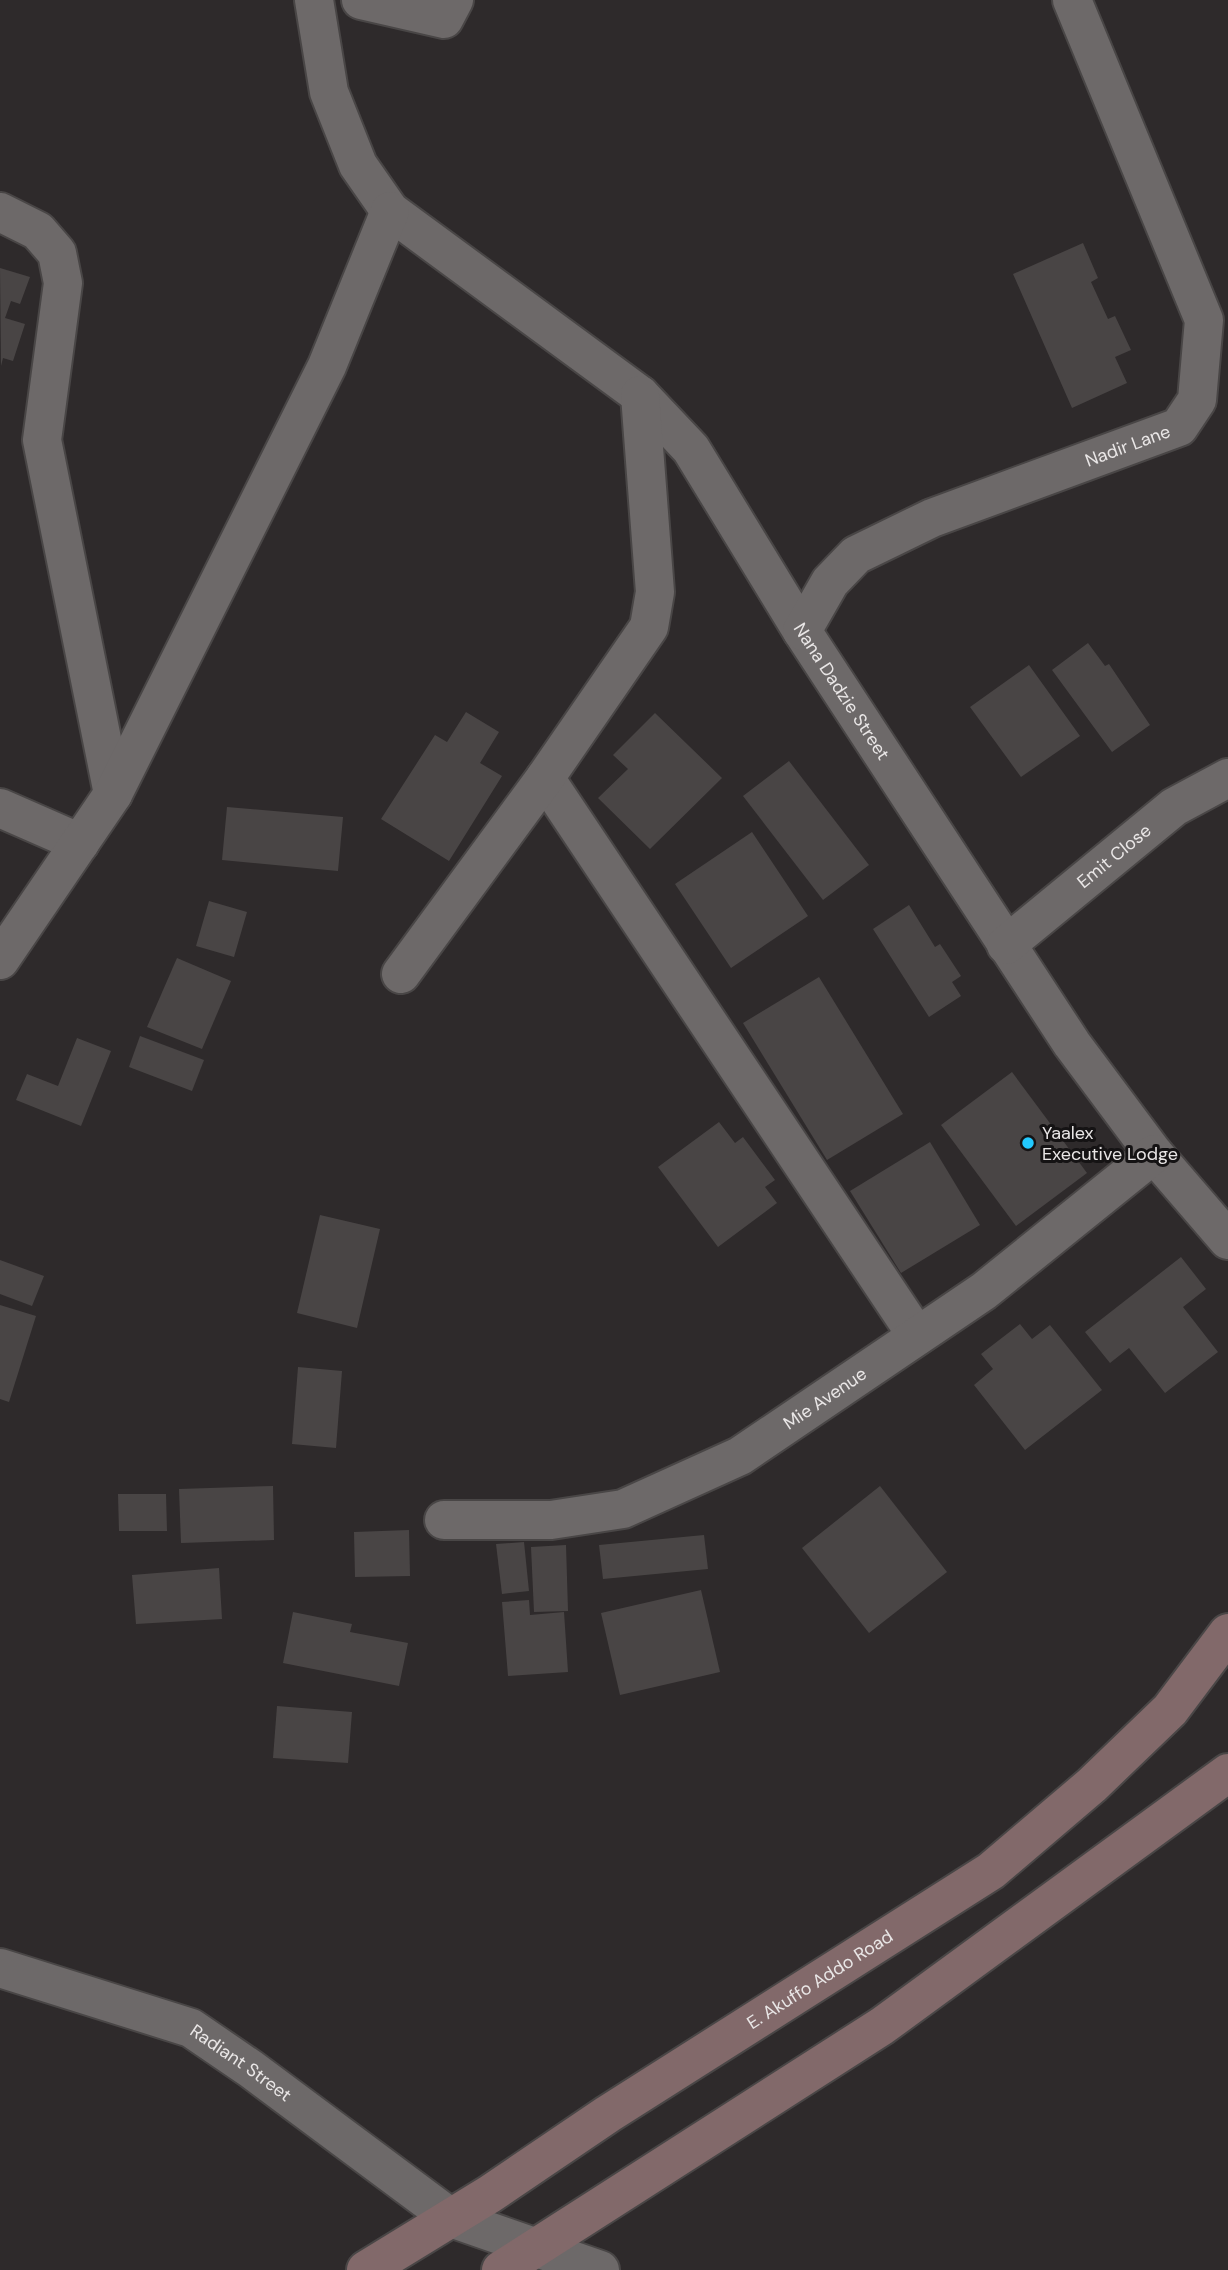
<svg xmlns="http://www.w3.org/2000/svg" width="1228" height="2270" viewBox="0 0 1228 2270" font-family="'DM Sans',sans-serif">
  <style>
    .building { fill: #494545 }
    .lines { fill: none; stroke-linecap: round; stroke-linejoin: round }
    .street-casing { stroke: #494646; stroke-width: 42 }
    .secondary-casing { stroke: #494646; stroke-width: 42 }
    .street { stroke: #6d6969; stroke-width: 38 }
    .secondary { stroke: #82696a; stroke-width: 38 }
    .poi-dot { fill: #22c9fe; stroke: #151314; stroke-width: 2.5 }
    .labels { text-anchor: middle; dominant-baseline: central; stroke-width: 6; stroke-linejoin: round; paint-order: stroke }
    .street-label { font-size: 18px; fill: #e9e6e6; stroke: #151314 }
    .poi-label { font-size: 18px; fill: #e9e6e6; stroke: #151314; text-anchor: start }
  </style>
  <rect width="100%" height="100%" fill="#2e2a2b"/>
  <!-- building -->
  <g class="building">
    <polygon points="1083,243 1098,278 1091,282 1108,319 1115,316 1131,350 1115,357 1127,383 1072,408 1013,274"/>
    <polygon points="0,268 30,277 20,304 11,301 5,318 25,324 13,361 3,358 1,366"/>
    <polygon points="1088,643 1105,666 1109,664 1150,725 1112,752 1052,670"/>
    <polygon points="1029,665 1080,736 1021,777 970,707"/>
    <polygon points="466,712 499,732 480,763 502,776 449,861 381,819 435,735 447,742"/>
    <polygon points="655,713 722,778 650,849 598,798 628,769 613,755"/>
    <polygon points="789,761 869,865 823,900 743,796"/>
    <polygon points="227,807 343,817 338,871 222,860"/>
    <polygon points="752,832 808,916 731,968 675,884"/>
    <polygon points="209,901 247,912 234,957 196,946"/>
    <polygon points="909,905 935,947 940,944 961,976 952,982 961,996 929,1017 873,929"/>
    <polygon points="177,958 231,981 202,1049 147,1027"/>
    <polygon points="819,977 903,1114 827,1160 743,1023"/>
    <polygon points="140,1036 204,1060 192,1091 129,1067"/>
    <polygon points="77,1038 111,1051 81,1126 16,1100 27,1074 58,1086"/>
    <polygon points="1012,1072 1087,1173 1016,1226 941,1125"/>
    <polygon points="719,1122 735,1143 743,1137 775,1180 765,1187 777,1203 718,1247 658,1167"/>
    <polygon points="930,1142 980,1225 901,1273 850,1191"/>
    <polygon points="320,1215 380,1229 357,1328 297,1313"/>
    <polygon points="1181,1257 1206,1289 1183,1307 1218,1352 1165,1393 1129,1348 1110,1363 1085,1332"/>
    <polygon points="0,1260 44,1276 32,1306 0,1294"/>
    <polygon points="0,1305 36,1316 9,1402 0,1399"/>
    <polygon points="1020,1324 1032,1339 1050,1325 1102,1390 1025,1450 974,1385 993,1369 981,1354"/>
    <polygon points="298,1367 342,1371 336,1448 292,1444"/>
    <polygon points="273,1486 274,1540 181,1543 179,1489"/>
    <polygon points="880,1486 947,1572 869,1633 802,1548"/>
    <polygon points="118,1494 166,1494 167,1531 119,1531"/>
    <polygon points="409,1530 410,1576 355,1577 354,1532"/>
    <polygon points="704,1535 708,1569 603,1579 599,1545"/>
    <polygon points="524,1542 529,1591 502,1594 496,1544"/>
    <polygon points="566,1545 568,1611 534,1612 531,1547"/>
    <polygon points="219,1568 222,1619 136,1624 132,1575"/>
    <polygon points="701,1590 720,1672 620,1695 601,1613"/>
    <polygon points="529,1600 530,1615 564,1612 568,1672 508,1676 502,1602"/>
    <polygon points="293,1612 352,1624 350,1632 408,1643 399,1686 283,1663"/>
    <polygon points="277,1706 352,1712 348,1763 273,1758"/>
  </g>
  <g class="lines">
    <defs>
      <g id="street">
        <path id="s1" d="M314,0L329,92L358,165L390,211L640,395L691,449L802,631L1072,1044L1154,1154L1228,1240"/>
        <polyline points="361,0 444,19 454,0"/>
        <polyline points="0,212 38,231 57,253 63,283 42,440 113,794"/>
        <path id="s2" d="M802,631L830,582L856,555L932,518L1179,427L1197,400L1204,320L1072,0"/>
        <polyline points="545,778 917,1336"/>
        <polyline points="0,808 80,843"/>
        <path id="s3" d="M1006,945L1174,807L1228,778"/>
        <polyline points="0,960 113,794 327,366 390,211"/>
        <polyline points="401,974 545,778 649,627 655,592 640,395"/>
        <path id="s4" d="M444,1520H551L623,1509L740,1456L984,1291L1154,1154"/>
        <path id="s5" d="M0,1968L191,2028L251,2069L451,2218L600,2270"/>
      </g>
      <g id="secondary">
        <path id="s6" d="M366,2270L490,2194L608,2114L991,1871L1092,1785L1170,1710L1228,1633"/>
        <polyline points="501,2270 882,2026 1228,1773"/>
      </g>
    </defs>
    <!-- street casing -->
    <use href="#street" class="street-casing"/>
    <!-- secondary casing -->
    <use href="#secondary" class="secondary-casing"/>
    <!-- street -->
    <use href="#street" class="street"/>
    <!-- secondary -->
    <use href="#secondary" class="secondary"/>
  </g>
  <!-- markers -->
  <circle class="poi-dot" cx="1028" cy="1143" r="7"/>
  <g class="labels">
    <!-- street labels -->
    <g class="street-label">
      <text stroke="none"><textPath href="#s2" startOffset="387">Nadir Lane</textPath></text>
      <text stroke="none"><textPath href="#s1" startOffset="898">Nana Dadzie Street</textPath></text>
      <text stroke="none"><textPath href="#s3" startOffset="140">Emit Close</textPath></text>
      <text stroke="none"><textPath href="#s4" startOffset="411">Mie Avenue</textPath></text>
      <text stroke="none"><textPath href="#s6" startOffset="539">E. Akuffo Addo Road</textPath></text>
      <text stroke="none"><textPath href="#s5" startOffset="261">Radiant Street</textPath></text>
    </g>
    <!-- poi labels -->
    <g class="poi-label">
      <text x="1042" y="1133">Yaalex<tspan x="1042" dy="21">Executive Lodge</tspan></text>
    </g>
  </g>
</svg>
